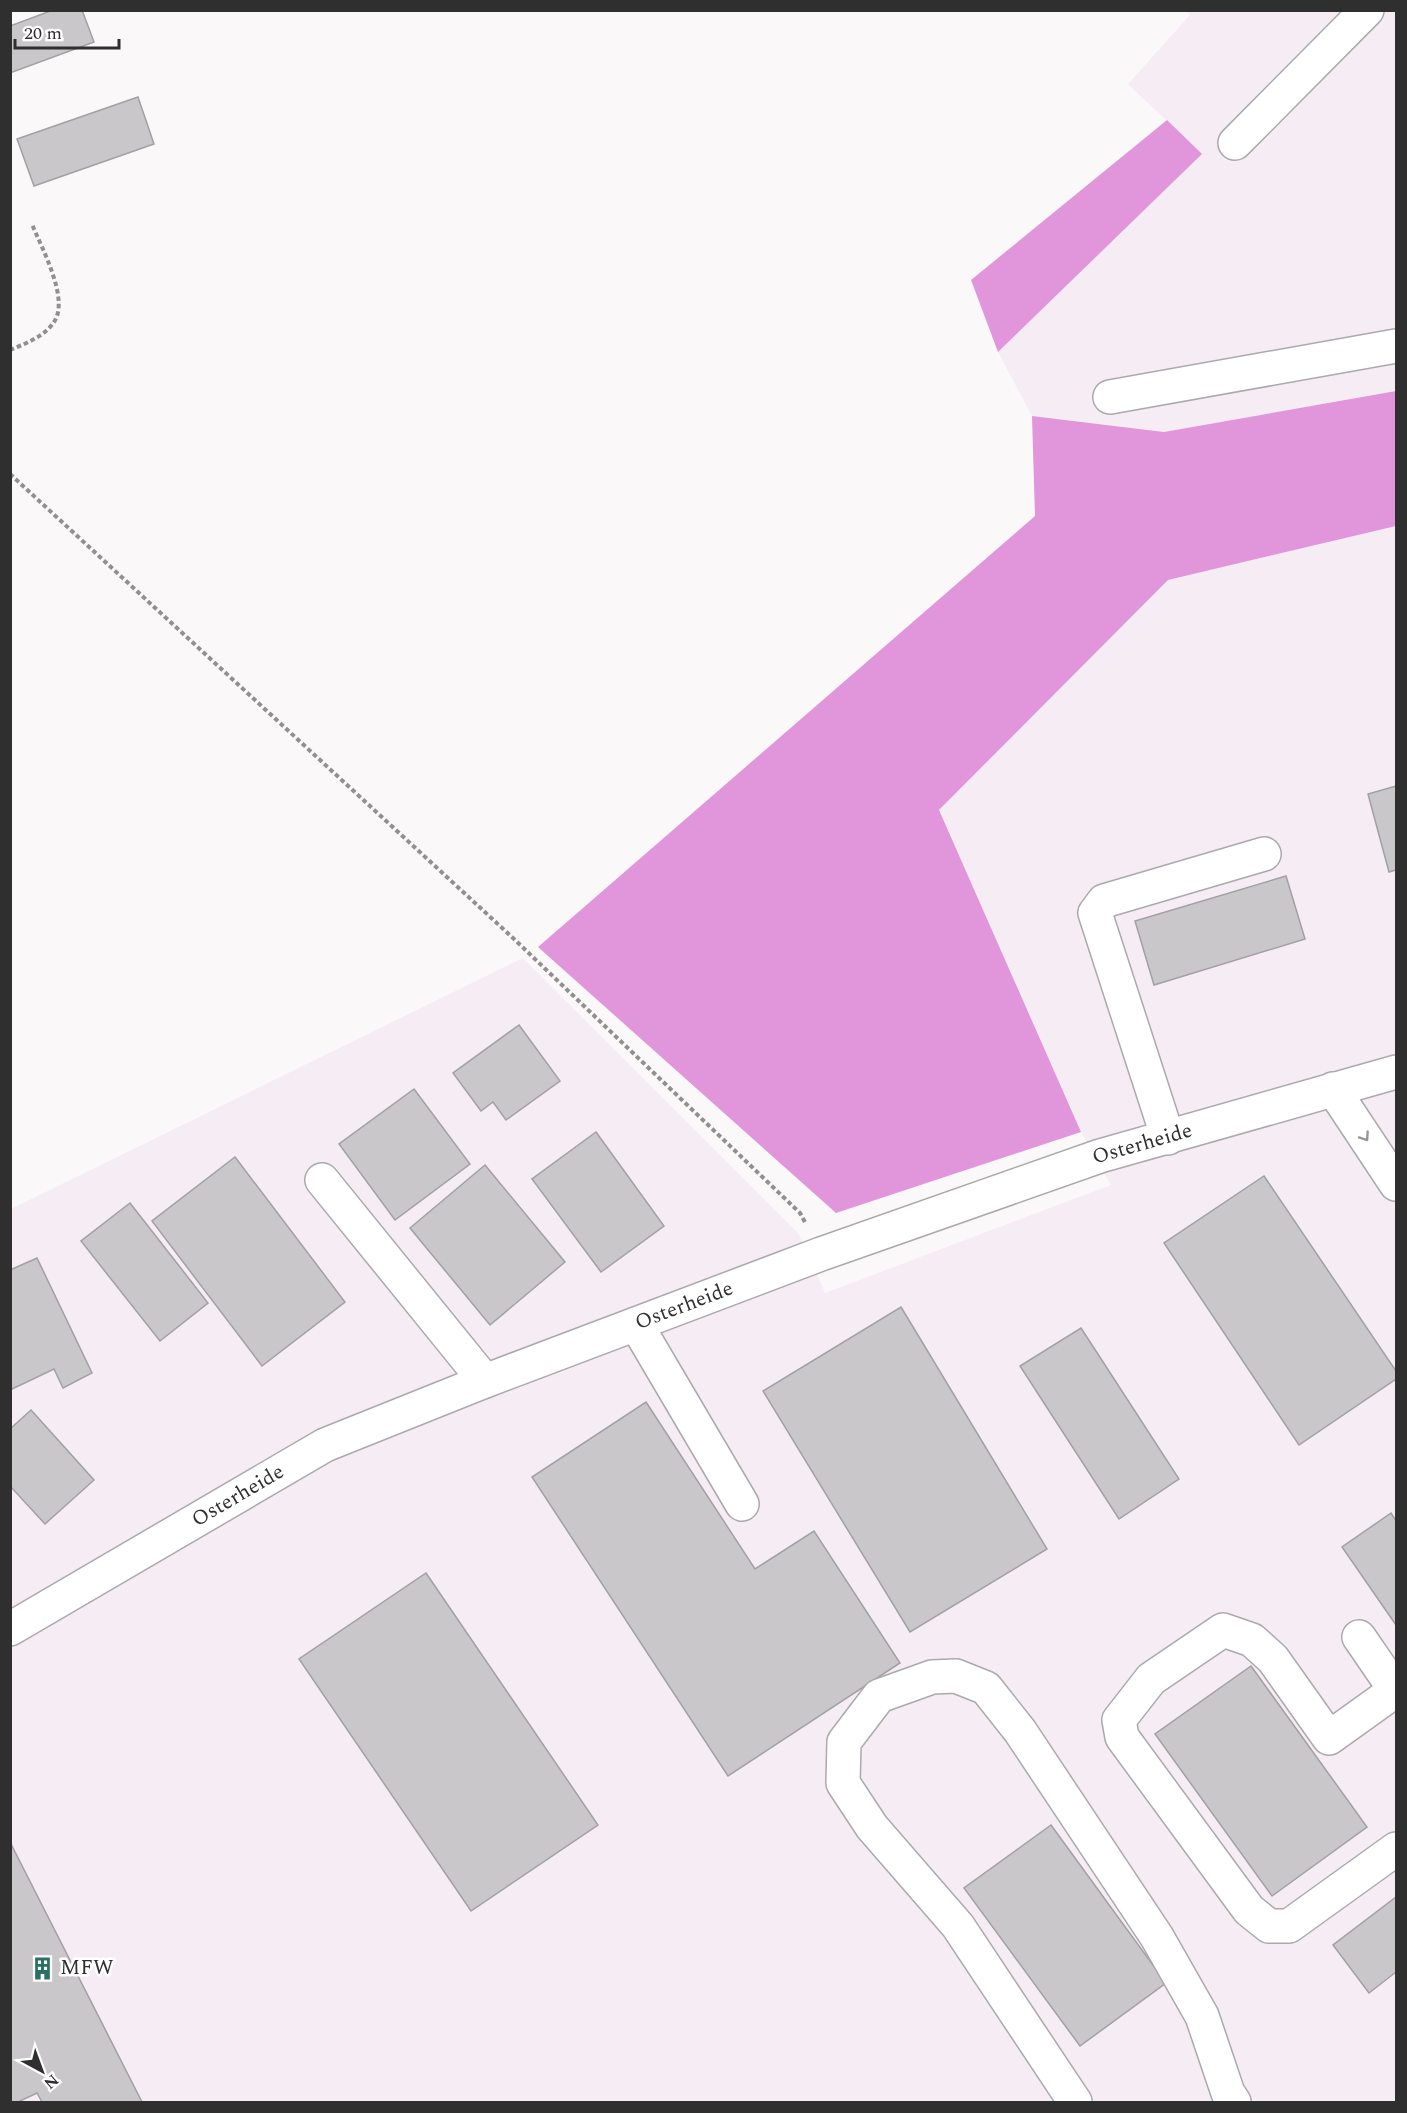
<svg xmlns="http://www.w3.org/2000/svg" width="1407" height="2113" viewBox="0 0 1407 2113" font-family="Spectral,serif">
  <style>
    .built { fill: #f5ecf4 }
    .forest { fill: #e195db }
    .building { fill: #cac7ca; stroke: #a2a0a2; stroke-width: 1.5 }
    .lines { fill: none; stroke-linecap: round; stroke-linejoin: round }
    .minor-casing { stroke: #aca9ac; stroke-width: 36 }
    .path { stroke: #918f90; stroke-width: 4; stroke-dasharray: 4.5 3; stroke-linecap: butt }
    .minor { stroke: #fff; stroke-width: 33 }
    .oneway { stroke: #989798 }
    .labels { text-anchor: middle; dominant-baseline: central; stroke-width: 5; stroke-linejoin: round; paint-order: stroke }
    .street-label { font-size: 21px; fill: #302f30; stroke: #fff }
    .poi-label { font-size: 21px; fill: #302f30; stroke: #fff; text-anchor: start }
  </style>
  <rect width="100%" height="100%" fill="#fbf8fa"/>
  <!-- built -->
  <g class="built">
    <polygon points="1187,11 1396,11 1396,391 1164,432 1032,416 998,352 1202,154 1128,84 1190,15"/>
    <polygon points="1396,526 1396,2102 11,2102 11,1209 523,958 799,1234 825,1293 1111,1185 1081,1132 939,810 1168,580"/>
  </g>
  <!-- forest -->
  <g class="forest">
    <polygon points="1167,120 1202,154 998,352 971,280"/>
    <polygon points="1396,391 1396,526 1168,580 939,810 1081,1132 836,1213 538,947 1035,516 1032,416 1164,432"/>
  </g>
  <!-- building -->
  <g class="building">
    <polygon points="53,10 82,10 94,42 10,73 10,26"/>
    <polygon points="138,97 154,144 34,186 17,139"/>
    <polygon points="1396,786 1396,870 1389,872 1368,794"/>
    <polygon points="1286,876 1305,939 1154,985 1135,921"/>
    <polygon points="519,1025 560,1081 506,1120 493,1102 481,1111 453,1073"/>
    <polygon points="414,1089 470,1164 395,1220 339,1144"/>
    <polygon points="596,1132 664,1226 601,1272 532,1179"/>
    <polygon points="235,1157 345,1302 262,1366 152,1221"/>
    <polygon points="485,1165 565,1262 490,1325 410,1228"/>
    <polygon points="1264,1176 1396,1371 1396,1379 1299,1445 1164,1243"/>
    <polygon points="130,1203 208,1303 160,1341 81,1241"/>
    <polygon points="37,1258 92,1373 63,1388 54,1369 10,1390 10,1270"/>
    <polygon points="901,1307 1047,1549 910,1632 763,1391"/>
    <polygon points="1081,1328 1179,1479 1119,1519 1020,1366"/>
    <polygon points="646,1402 755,1569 814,1531 900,1663 728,1776 532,1477"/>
    <polygon points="31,1410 94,1480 45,1524 10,1486 10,1429"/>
    <polygon points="1391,1513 1396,1521 1396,1625 1342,1547"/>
    <polygon points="426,1573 598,1825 471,1911 299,1659"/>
    <polygon points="1251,1666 1367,1827 1272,1896 1155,1734"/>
    <polygon points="1051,1825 1166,1983 1080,2046 964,1888"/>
    <polygon points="10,1842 142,2102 42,2102 37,2093 18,2102 10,2102"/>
    <polygon points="1396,1897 1396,1972 1369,1993 1333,1945"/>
  </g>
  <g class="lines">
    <defs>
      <g id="minor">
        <polyline points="1235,143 1367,10"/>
        <polyline points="1110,397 1396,346"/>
        <polyline points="1333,1089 1396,1184"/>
        <polyline points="1168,1138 1095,913 1104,901 1264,854"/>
        <polyline points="322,1180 485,1381"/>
        <polyline points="636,1324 742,1504"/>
        <path id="s1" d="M10,1629L325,1445L485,1381L821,1254L1100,1156L1396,1072"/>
        <polyline points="1359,1637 1396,1691"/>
        <polyline points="1396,1690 1329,1738 1273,1659 1252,1640 1223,1630 1151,1679 1119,1720 1122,1737 1249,1910 1269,1926 1289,1926 1396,1849"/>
        <polyline points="1075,2102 958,1926 872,1827 843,1783 844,1742 879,1696 932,1677 956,1676 986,1688 1020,1731 1157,1937 1202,2016 1228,2093 1234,2102"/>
      </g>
    </defs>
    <!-- minor casing -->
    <use href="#minor" class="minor-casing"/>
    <!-- path -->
    <g class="path">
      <path d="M10,350C25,344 45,336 54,322C70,299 41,247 32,224"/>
      <polyline points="10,474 513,938 800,1213 806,1224"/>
    </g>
    <!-- minor -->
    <use href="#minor" class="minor"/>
  </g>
  <!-- one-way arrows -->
  <defs><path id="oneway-chevron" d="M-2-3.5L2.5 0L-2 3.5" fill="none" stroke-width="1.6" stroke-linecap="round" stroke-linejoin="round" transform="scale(1.5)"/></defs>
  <use class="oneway" href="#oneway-chevron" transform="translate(1365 1137) rotate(56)"/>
  <!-- icons -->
  <defs>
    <symbol id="building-bare" viewBox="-9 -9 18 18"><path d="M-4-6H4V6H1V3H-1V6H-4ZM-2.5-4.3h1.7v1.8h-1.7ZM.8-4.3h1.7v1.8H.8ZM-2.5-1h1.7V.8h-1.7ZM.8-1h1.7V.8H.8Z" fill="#2b7064" stroke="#fff" stroke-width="2.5" paint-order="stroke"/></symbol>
  </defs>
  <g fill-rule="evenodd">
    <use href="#building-bare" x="26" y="1952" width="33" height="33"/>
  </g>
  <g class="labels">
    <!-- street labels -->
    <g class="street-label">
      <text stroke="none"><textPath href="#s1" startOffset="1236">Osterheide</textPath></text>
      <text stroke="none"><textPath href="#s1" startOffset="750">Osterheide</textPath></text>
      <text stroke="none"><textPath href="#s1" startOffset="264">Osterheide</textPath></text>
    </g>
    <!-- poi labels -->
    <g class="poi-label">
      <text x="60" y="1968">MFW</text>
    </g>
  </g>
  <!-- border -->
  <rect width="1407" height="2113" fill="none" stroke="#302f30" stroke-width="24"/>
  <!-- north arrow -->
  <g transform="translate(42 2071) rotate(139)" stroke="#ffffff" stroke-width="4.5" paint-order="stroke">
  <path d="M0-4.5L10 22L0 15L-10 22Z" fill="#302f30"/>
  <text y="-9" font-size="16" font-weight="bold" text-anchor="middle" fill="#302f30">N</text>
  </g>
  <!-- scale -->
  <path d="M15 39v9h104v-9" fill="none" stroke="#302f30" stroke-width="3"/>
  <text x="24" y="39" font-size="18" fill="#302f30" stroke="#ffffff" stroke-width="4.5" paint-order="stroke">20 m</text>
</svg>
